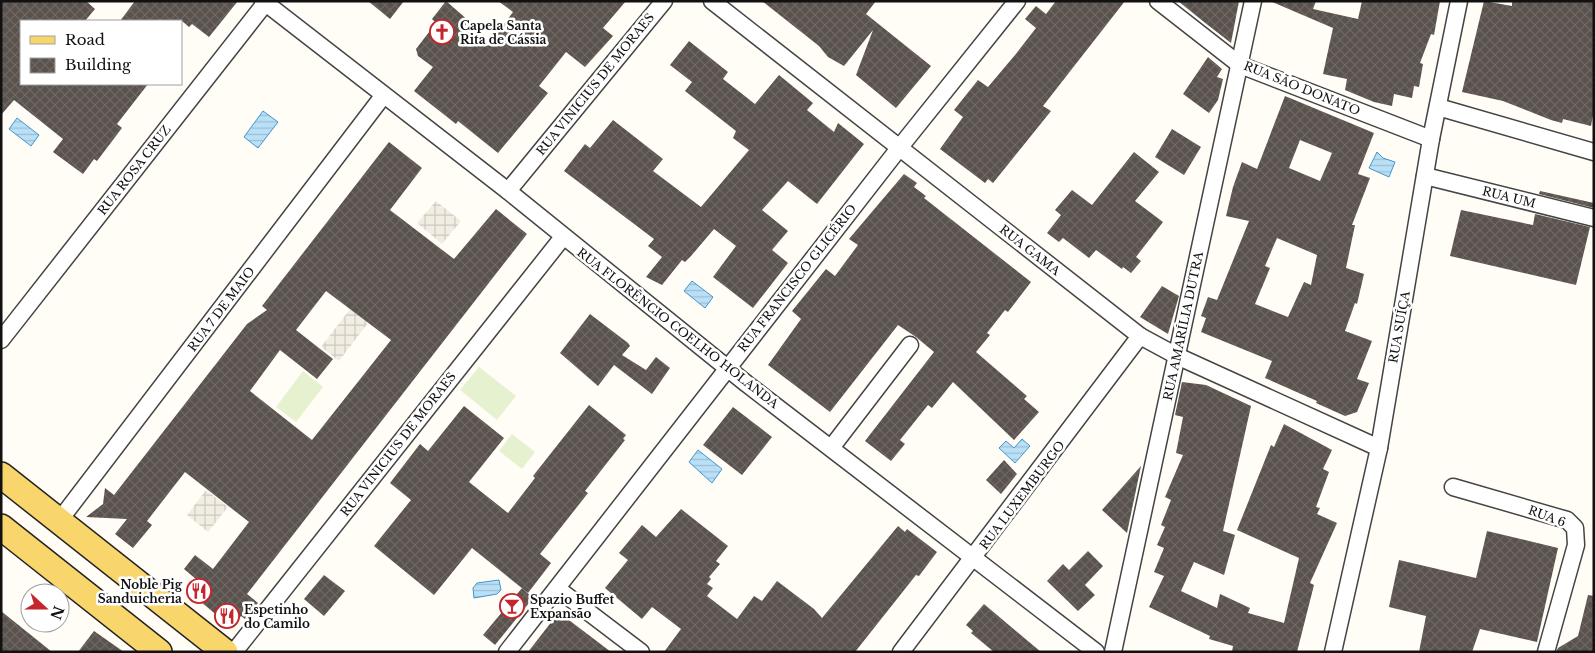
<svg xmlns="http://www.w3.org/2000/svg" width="1595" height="653" viewBox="0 0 1595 653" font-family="'Libre Baskerville',serif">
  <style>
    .pitch { fill: #e6f2cf }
    .plaza { fill: url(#plaza-grid) }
    .water { fill: url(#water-rules); stroke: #3f96cf }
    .building { fill: url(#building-cross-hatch); fill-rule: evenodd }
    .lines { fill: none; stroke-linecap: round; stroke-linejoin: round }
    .minor-casing { stroke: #444; stroke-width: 19 }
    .primary-casing { stroke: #222; stroke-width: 28 }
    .minor { stroke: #fff; stroke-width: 16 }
    .primary { stroke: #f9d66b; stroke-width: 25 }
    .labels { text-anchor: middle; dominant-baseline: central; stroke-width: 5; stroke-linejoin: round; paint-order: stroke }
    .poi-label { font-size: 12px; font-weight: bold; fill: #111; stroke: #fff; text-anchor: start }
    .street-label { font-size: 12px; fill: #111; stroke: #fff }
  </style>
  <defs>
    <pattern id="plaza-grid" width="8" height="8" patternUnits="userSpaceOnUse" patternTransform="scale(1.25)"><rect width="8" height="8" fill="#f1ede2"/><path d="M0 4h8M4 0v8" fill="none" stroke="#cecac1"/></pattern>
    <pattern id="water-rules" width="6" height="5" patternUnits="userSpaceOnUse" patternTransform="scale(1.25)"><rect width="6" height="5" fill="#b9e0f7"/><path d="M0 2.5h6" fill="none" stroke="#9ebfd3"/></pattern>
    <pattern id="building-cross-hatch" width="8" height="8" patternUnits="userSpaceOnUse" patternTransform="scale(1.25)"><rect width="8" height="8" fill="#5a524d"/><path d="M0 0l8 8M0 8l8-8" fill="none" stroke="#6d6662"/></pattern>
  </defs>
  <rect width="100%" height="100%" fill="#fffdf5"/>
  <!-- pitch -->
  <g class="pitch">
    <polygon points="479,367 516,396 497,420 460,390"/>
    <polygon points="303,371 323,387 296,422 276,407"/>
    <polygon points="512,434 535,452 522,469 499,451"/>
  </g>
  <!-- plaza -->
  <g class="plaza">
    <polygon points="436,201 461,221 442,244 417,223"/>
    <polygon points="350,309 368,323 339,361 321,347"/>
    <polygon points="206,490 228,507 208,532 187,515"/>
  </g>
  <!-- water -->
  <g class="water">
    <polygon points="263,111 278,122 258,148 244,137"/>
    <polygon points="17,118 39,135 31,146 9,129"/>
    <polygon points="1377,152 1383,158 1395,162 1389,177 1369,168"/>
    <polygon points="692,281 713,297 705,308 684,291"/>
    <polygon points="1022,439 1030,446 1015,463 999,448 1006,441 1014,448"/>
    <polygon points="698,450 722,469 712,483 689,462"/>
    <polygon points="499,580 501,590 497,594 474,598 473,588 477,583"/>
  </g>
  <!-- building -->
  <g class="building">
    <polygon points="1,1 86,1 95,9 85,21 21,21 21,84 148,84 117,124 122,128 97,161 94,159 83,174 53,152 63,139 14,100 1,115"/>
    <polygon points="135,1 238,1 209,37 192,24 189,27 182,21 120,21"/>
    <polygon points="368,1 404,1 390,19"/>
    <polygon points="446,1 469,21 464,27 488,46 513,12 498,1 626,1 603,28 613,36 585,67 566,52 539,86 548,93 498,153 458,121 456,124 414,91 433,67 418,56 416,49 436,23 432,19"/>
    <polygon points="762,1 876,1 866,14 931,66 896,108 856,75 873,30 844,66 828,57 819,46"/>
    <polygon points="1056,1 1125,1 1043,106 1051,111 993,183 988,179 985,183 940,149 963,117 954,110 978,80 988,87 1015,55 1036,28 1025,19 1036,6 1046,14"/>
    <polygon points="1178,1 1239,1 1231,43 1204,22"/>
    <polygon points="1270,1 1316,1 1313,9 1358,19 1362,1 1440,1 1434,35 1431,34 1420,63 1423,64 1419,87 1414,86 1412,98 1394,94 1392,106 1374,102 1345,90 1347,79 1323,74 1333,28"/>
    <polygon points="1484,1 1512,6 1512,1 1594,1 1594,110 1591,126 1563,119 1562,123 1551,120 1503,101 1462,92"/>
    <polygon points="689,41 728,72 723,79 755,104 779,75 813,103 807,110 834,132 838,123 864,144 817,204 788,181 762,210 788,231 772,250 788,263 753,308 713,277 736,246 714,229 691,256 685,262 682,260 662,285 646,277 662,257 648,246 654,239 564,171 585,144 590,148 613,120 663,159 653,171 701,207 749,150 733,138 736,131 685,91 692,82 670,65"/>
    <polygon points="1208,57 1222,69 1217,77 1223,79 1218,100 1209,113 1183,94"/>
    <path d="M1285,96L1374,133L1358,174L1370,178L1352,225H1355L1346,268L1364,274L1357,304L1355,303L1345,331L1372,341L1357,379L1369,383L1357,412L1345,416L1316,403L1317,401L1265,378L1272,361L1201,332L1206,318L1201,316L1208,297L1217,300L1249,221L1226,216L1233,187L1242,162L1257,169ZM1300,140L1332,153L1320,181L1289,168ZM1277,238L1317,255L1311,285L1304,282L1288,317L1255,304L1270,268L1265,266Z"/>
    <polygon points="1172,129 1201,147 1184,175 1155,157"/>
    <path d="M389,142L422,168L390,210L454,259L496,209L527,234L247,594L258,603L245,619L241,616L232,628L188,591L197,580L184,569L195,555L213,569L249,522L185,472L147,521L152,525L133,548L115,534L127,519L86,517L103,504L105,488L114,495L247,324L267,310L262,306ZM326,291L391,340L312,440L250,391L280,350L317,379L333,359L296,330Z"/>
    <polygon points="1134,152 1159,172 1135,201 1163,222 1136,257 1141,261 1131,273 1123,267 1122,269 1096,250 1089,258 1063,238 1059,242 1047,233 1061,215 1055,210 1072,190 1092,205"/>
    <polygon points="904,174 917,183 914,187 926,196 924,198 1031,282 1008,312 1005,310 987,333 990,335 976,352 1027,396 1024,399 1039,412 1014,440 953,382 932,408 928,405 900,440 905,444 891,461 865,441 934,352 916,337 898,325 830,412 768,365 801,319 792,311 826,269 835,276 858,245 849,239"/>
    <polygon points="1540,191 1594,203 1594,208 1539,194"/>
    <polygon points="1461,210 1533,225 1535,214 1590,227 1576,285 1450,256"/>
    <polygon points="1162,286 1179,296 1168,334 1140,317"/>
    <polygon points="590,314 628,343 630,346 622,355 646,370 656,357 670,368 652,394 614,365 598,386 560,353"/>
    <polygon points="1182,382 1206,385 1251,406 1223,531 1235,535 1224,575 1194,562 1181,591 1217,608 1220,594 1250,608 1248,613 1284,623 1299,558 1237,530 1271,445 1274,447 1284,424 1332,450 1323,469 1329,472 1316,507 1320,508 1317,514 1337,523 1310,583 1314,585 1297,652 1232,652 1233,646 1209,639 1210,636 1149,607 1164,576 1154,572 1164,548 1157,545 1165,527 1161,525 1171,500 1165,497 1183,455 1176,453 1183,417 1175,415"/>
    <polygon points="589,405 626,435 623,439 625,440 585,491 588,493 540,554 551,563 528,593 472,548 434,595 374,546 411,500 390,483 420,444 428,451 464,406 504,438 469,482 508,513 535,478 533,476"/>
    <polygon points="733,407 772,437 742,475 703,445"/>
    <polygon points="1004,460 1017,474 1001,494 986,480"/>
    <polygon points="1141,466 1127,533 1102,510"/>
    <polygon points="681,509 728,546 716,561 720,564 709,577 711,579 707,584 713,588 707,596 737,619 754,596 762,601 777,581 814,609 822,618 898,526 905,532 907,529 937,552 919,576 916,575 855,652 664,652 681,629 652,607 642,619 605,588 628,560 619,553 642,525 656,537"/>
    <polygon points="1487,531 1558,548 1537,642 1480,629 1472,652 1419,652 1426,616 1389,607 1399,560 1476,578"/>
    <polygon points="1088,551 1103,566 1085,585 1095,595 1078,611 1047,581 1063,564 1069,570"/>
    <polygon points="324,575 345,591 324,616 304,599"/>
    <polygon points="522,588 533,598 495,645 483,635"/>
    <polygon points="1588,595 1594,596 1594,652 1556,652 1558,648 1578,636"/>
    <polygon points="984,604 1041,652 994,652 971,633 973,631 966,625"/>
    <polygon points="1,611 52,652 1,652"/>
    <polygon points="556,616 565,617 611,652 528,652"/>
    <polygon points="94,631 124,652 78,652"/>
  </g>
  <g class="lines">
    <defs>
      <g id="minor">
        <polyline points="263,1 508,191 747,384 1096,652"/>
        <polyline points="712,1 1140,336 1177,356 1379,448"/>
        <polyline points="1158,1 1240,65 1431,139"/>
        <polyline points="1438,107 1594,152"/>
        <polyline points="1425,176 1594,218"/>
        <polyline points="508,191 664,1"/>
        <polyline points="1,340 267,1"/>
        <polyline points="831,448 910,345"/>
        <polyline points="1453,487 1567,520 1575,528 1576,545 1546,652"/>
        <polyline points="59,521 383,96"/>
        <polyline points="558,589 641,652"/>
        <polyline points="234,652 563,237"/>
        <polyline points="507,652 900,147 1017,1"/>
        <polyline points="901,652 1140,336"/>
        <polyline points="1113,652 1253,1"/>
        <polyline points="1333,652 1379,448 1431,139 1459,1"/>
      </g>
      <g id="primary">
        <polyline points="1,475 225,652"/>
        <polyline points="1,527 159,652"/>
      </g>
    </defs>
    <!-- minor casing -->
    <use href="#minor" class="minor-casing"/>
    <!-- primary casing -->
    <use href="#primary" class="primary-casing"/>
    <!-- minor -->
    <use href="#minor" class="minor"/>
    <!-- primary -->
    <use href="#primary" class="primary"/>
  </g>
  <!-- icons -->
  <defs>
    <symbol id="church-ring" viewBox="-11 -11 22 22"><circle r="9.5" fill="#fff" stroke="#c4262e" stroke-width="1.5"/><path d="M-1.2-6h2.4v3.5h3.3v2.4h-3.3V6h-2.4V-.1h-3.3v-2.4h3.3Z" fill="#c4262e"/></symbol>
    <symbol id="restaurant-ring" viewBox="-11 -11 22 22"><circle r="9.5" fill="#fff" stroke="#c4262e" stroke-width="1.5"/><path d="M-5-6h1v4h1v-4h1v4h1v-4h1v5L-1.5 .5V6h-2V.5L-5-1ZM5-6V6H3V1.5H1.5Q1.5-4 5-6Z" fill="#c4262e"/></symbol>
    <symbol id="bar-ring" viewBox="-11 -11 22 22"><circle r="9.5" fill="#fff" stroke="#c4262e" stroke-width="1.5"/><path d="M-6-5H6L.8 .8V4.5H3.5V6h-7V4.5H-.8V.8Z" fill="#c4262e"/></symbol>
  </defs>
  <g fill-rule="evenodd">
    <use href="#church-ring" x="428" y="18" width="28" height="28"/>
    <use href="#restaurant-ring" x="185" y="577" width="28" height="28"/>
    <use href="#bar-ring" x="498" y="592" width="28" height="28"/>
    <use href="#restaurant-ring" x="213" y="602" width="28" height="28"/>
  </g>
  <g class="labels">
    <!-- poi labels -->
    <g class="poi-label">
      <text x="460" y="25">Capela Santa<tspan x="460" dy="14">Rita de Cássia</tspan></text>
      <text x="182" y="584" text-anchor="end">Noble Pig<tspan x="182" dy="14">Sanduicheria</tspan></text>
      <text x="530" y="599">Spazio Buffet<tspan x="530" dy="14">Expansão</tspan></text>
      <text x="244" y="609">Espetinho<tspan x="244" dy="14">do Camilo</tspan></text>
    </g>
    <!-- street labels -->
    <g class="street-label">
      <text transform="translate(595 84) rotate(-51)">RUA VINICIUS DE MORAES</text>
      <text transform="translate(1302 88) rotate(22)">RUA SÃO DONATO</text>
      <text transform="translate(134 170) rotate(-52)">RUA ROSA CRUZ</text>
      <text transform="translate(1509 197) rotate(14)">RUA UM</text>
      <text transform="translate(1030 250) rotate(38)">RUA GAMA</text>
      <text transform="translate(797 278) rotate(-52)">RUA FRANCISCO GLICÉRIO</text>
      <text transform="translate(221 309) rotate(-53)">RUA 7 DE MAIO</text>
      <text transform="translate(1183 326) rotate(-78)">RUA AMARÍLIA DUTRA</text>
      <text transform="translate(1399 327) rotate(-80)">RUA SUÍÇA</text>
      <text transform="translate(678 328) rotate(38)">RUA FLORÊNCIO COELHO HOLANDA</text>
      <text transform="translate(398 444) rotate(-52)">RUA VINICIUS DE MORAES</text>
      <text transform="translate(1022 495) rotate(-53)">RUA LUXEMBURGO</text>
      <text transform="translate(1547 516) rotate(20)">RUA 6</text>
    </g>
  </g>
  <!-- border -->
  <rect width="1595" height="653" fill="none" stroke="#111111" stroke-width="5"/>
  <!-- legend -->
  <rect x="20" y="20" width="162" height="65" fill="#ffffff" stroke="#a0a0a0"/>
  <rect x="30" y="36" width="25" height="8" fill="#f9d66b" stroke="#a0a0a0"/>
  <text x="65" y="45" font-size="15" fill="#111111">Road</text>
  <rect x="30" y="58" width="25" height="15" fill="url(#building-cross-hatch)" stroke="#a0a0a0"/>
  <text x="65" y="70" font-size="15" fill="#111111">Building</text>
  <!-- north arrow -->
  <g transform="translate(45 608) rotate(111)"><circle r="24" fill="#ffffff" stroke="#a0a0a0"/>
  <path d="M0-4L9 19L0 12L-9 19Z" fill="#c4262e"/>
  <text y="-8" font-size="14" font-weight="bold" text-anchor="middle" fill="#111111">N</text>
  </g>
</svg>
